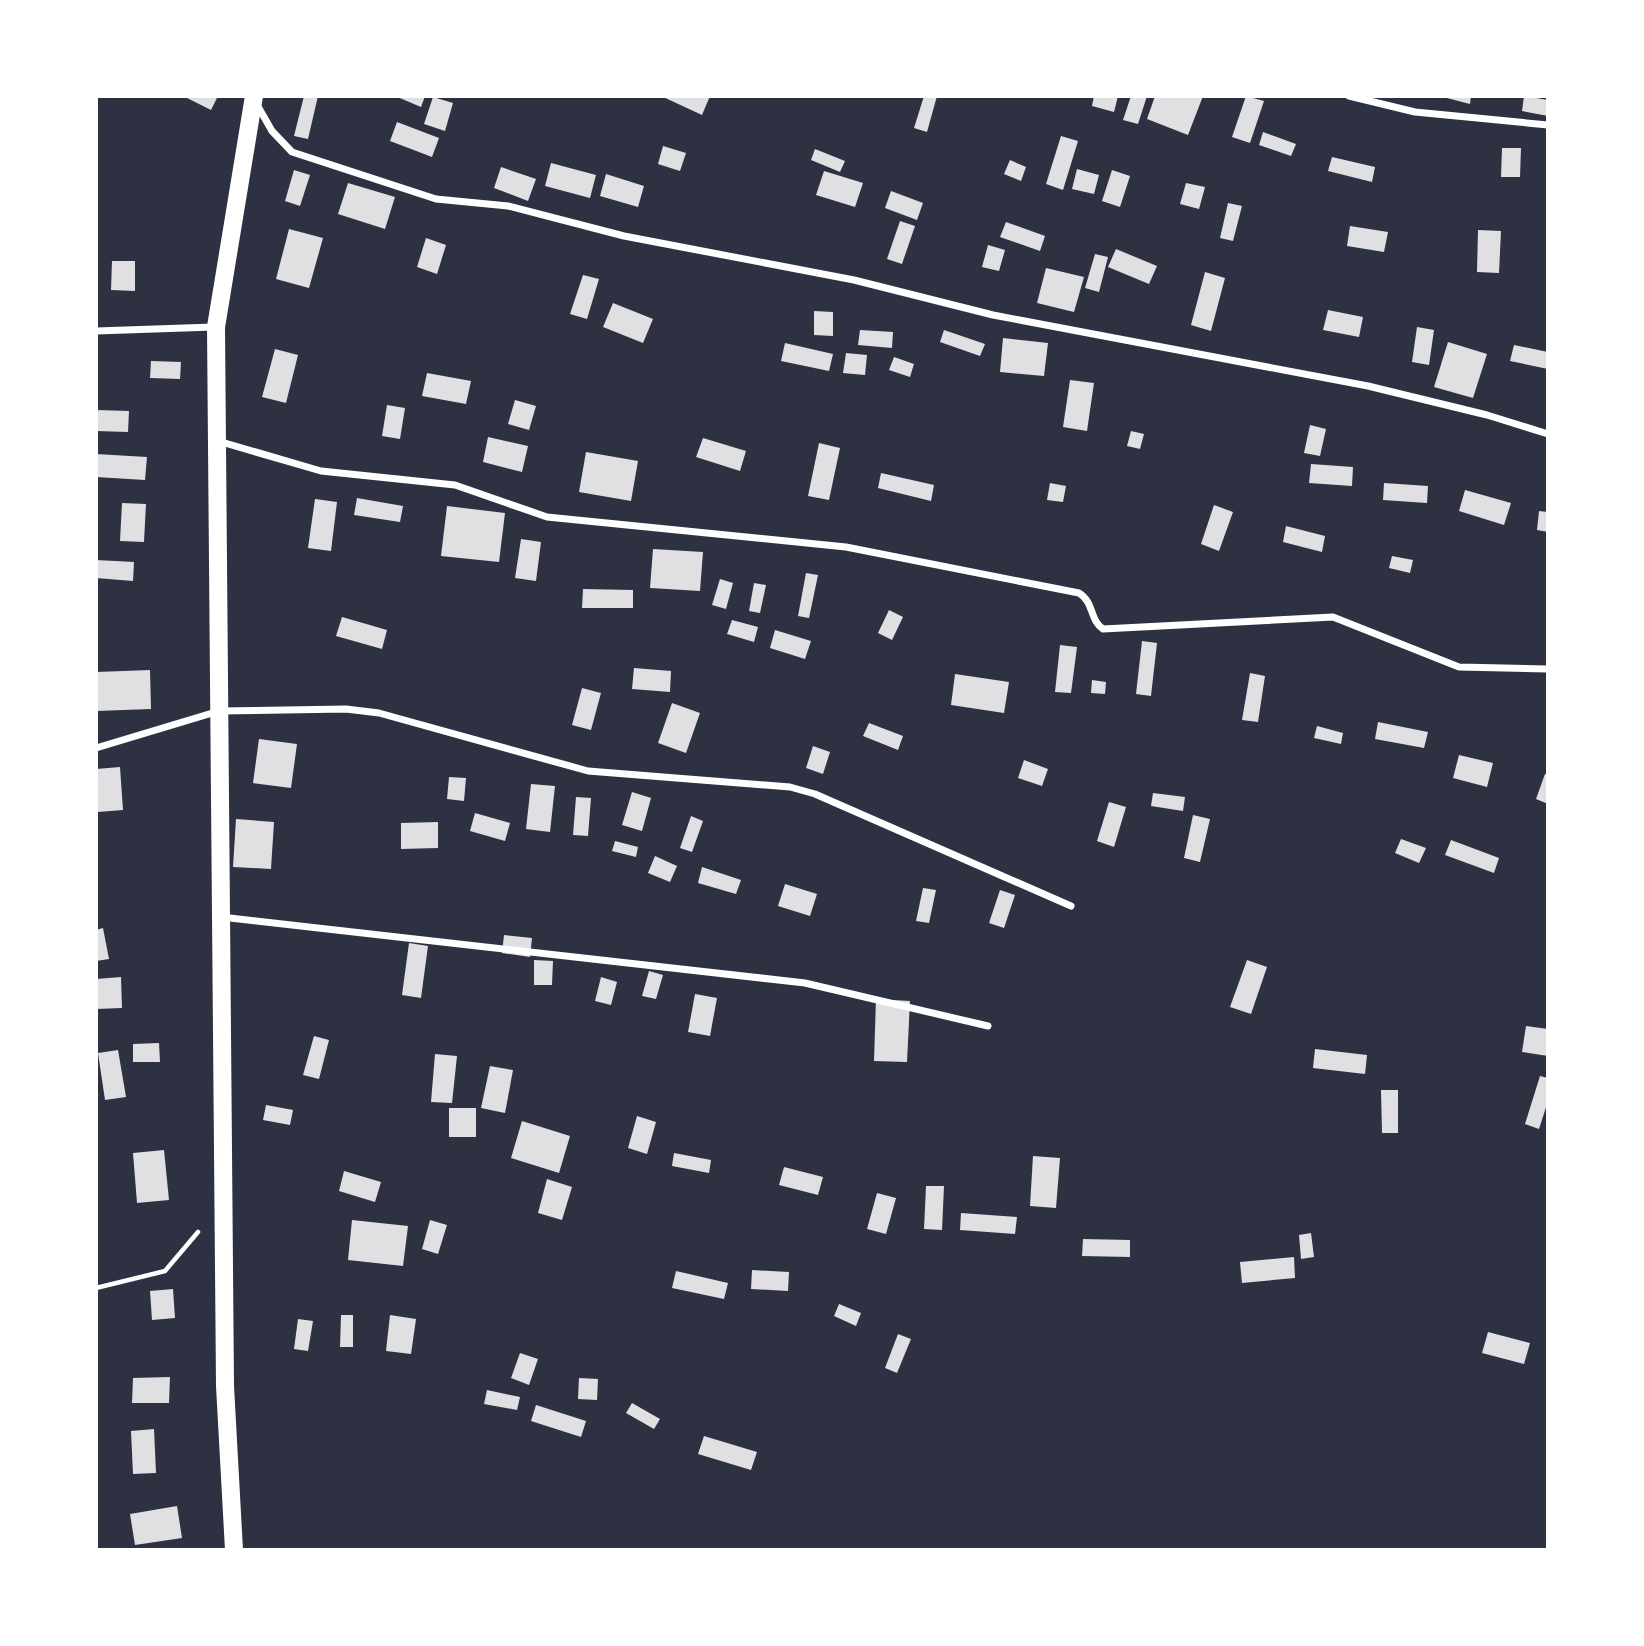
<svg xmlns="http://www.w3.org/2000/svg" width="1644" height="1646" viewBox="0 0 1644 1646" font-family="'Crimson Pro',serif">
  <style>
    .building { fill: #e0e0e3 }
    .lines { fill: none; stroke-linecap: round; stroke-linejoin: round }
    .path { stroke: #fff; stroke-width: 4.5 }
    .minor { stroke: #fff; stroke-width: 7 }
    .primary { stroke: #fff; stroke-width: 18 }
  </style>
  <rect width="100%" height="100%" fill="#2d3142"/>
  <!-- building -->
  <g class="building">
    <polygon points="183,96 218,96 211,110"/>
    <polygon points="304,96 318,96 308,139 294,136"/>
    <polygon points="395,96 425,96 421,107"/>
    <polygon points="661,96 710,96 702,115"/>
    <polygon points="924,96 937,96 927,132 914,128"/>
    <polygon points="1094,96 1118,96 1114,112 1092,106"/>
    <polygon points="1131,96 1147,96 1138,124 1123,120"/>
    <polygon points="1155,96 1203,96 1188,135 1147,119"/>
    <polygon points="1246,96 1264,101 1250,143 1232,137"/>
    <polygon points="1439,96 1471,96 1470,104"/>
    <polygon points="1524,96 1548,100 1548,116 1522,111"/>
    <polygon points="433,97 453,103 445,131 424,124"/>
    <polygon points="397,122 439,138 432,157 390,141"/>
    <polygon points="1263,132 1296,144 1291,156 1259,145"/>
    <polygon points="1061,136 1078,141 1063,190 1046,184"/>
    <polygon points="663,146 686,153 680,171 658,164"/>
    <polygon points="1502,148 1521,148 1520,177 1501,177"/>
    <polygon points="815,149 845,161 840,172 811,160"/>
    <polygon points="1332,157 1375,167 1372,182 1328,171"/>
    <polygon points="1010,160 1026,167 1021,181 1004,174"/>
    <polygon points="551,163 596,175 590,198 545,186"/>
    <polygon points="501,167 536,179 528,201 494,188"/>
    <polygon points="1077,169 1099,175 1094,194 1072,189"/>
    <polygon points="294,170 310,175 300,206 285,201"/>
    <polygon points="1112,170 1130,176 1120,207 1102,201"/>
    <polygon points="824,171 863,183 855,207 816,195"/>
    <polygon points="606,174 644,186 638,207 600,196"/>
    <polygon points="348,183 395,197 385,229 338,214"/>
    <polygon points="1186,183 1205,187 1199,209 1180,204"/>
    <polygon points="891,191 923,203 917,220 885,208"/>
    <polygon points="1228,203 1242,206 1233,241 1220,238"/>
    <polygon points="900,221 915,226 902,264 887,259"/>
    <polygon points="1006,222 1045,236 1040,251 1000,237"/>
    <polygon points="1350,226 1388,232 1384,252 1347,246"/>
    <polygon points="289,229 323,238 309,288 276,279"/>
    <polygon points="1478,230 1501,231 1499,273 1477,272"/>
    <polygon points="426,238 446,245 437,274 417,267"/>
    <polygon points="988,245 1005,250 999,271 982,267"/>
    <polygon points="1116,249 1157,266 1149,284 1108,267"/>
    <polygon points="1095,254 1108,257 1099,292 1085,288"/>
    <polygon points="112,261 135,261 135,291 111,290"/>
    <polygon points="1046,268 1084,277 1074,312 1037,303"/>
    <polygon points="1205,272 1225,278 1211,331 1191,325"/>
    <polygon points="583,275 599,279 587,319 570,314"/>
    <polygon points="613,303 653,319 643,343 603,327"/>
    <polygon points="1328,310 1363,317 1359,337 1323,330"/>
    <polygon points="814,311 833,312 833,336 814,335"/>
    <polygon points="1417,327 1434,330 1429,365 1412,362"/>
    <polygon points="860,330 893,332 892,348 858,345"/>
    <polygon points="944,330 985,344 980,356 940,342"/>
    <polygon points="1003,338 1048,343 1044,376 1000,372"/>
    <polygon points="1448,342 1487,354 1473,398 1434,387"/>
    <polygon points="785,343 833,354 829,371 781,361"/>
    <polygon points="1514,345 1548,352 1548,369 1510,361"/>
    <polygon points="275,349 298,355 286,403 262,397"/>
    <polygon points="846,353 867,355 865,375 843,373"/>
    <polygon points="894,357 914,364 910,377 889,370"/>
    <polygon points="151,361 181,362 180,379 150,378"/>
    <polygon points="427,373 471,381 466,404 422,396"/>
    <polygon points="1070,380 1094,383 1087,431 1063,427"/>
    <polygon points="515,400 536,406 529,430 508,424"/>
    <polygon points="387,405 405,408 400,439 382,436"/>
    <polygon points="96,410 129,411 128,432 96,431"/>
    <polygon points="1310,425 1326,429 1320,456 1304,453"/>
    <polygon points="1131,431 1144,434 1140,449 1127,446"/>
    <polygon points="488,437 528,446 522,472 483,462"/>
    <polygon points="703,438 746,451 740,471 696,457"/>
    <polygon points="819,443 840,448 829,500 808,496"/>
    <polygon points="586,452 638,461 631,501 579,492"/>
    <polygon points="96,454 147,457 145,480 96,477"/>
    <polygon points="1311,464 1353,467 1352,486 1309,483"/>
    <polygon points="881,473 934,485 931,501 878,488"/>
    <polygon points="1050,483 1066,486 1063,502 1047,500"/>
    <polygon points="1384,483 1428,486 1427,503 1383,500"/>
    <polygon points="1465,490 1511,503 1504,525 1459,511"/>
    <polygon points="357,498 403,506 400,522 354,515"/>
    <polygon points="315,499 337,502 331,551 308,548"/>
    <polygon points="122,503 146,504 144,542 120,541"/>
    <polygon points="1214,505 1233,512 1219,551 1201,544"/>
    <polygon points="447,506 505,513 499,562 441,556"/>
    <polygon points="1539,511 1548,512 1548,532 1537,530"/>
    <polygon points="1286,526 1325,536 1322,552 1283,542"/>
    <polygon points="521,539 541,542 536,581 515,578"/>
    <polygon points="653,549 703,552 700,591 650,588"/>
    <polygon points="1392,556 1413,560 1410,573 1389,568"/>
    <polygon points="96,560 134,562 133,581 96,578"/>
    <polygon points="806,573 818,575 809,618 798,616"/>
    <polygon points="720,579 733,583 726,609 712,605"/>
    <polygon points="754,583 766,585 760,613 749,611"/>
    <polygon points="583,589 633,590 633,608 582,608"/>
    <polygon points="889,610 903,617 892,640 878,633"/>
    <polygon points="342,617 387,630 382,649 336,636"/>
    <polygon points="732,620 758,627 754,642 727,634"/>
    <polygon points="775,630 811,641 805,659 770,648"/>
    <polygon points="1142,641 1157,643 1151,696 1136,694"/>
    <polygon points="1060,645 1077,647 1071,693 1055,692"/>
    <polygon points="634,668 671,671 670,692 632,689"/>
    <polygon points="150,670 151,709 96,711 96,672"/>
    <polygon points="1250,673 1265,676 1258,722 1242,720"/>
    <polygon points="955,674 1009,682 1004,713 951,705"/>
    <polygon points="1092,680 1106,682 1105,694 1091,693"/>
    <polygon points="582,688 601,693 591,730 572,725"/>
    <polygon points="672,703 700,713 686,753 658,743"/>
    <polygon points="1378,722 1428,732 1424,748 1375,739"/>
    <polygon points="869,723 903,736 898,750 863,736"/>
    <polygon points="1317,726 1343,733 1341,744 1314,738"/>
    <polygon points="259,739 297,744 291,788 253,783"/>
    <polygon points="813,746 830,752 823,774 806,768"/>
    <polygon points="1459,755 1493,763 1487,787 1453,778"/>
    <polygon points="1024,760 1048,769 1042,786 1018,778"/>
    <polygon points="120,767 123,810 98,812 96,769"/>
    <polygon points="1545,774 1548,775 1548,804 1536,799"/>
    <polygon points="449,777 466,778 464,801 447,799"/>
    <polygon points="531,784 555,786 550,832 526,829"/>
    <polygon points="632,792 651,798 642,831 622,825"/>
    <polygon points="1153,793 1185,797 1183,811 1151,806"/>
    <polygon points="576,797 591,798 588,836 573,835"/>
    <polygon points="1109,802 1126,807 1114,847 1097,841"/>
    <polygon points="475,813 510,823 505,841 470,831"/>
    <polygon points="1193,815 1210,819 1200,862 1184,858"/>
    <polygon points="691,816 703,821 692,852 680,848"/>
    <polygon points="236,819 274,822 271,869 233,867"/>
    <polygon points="438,822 438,848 401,849 401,823"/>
    <polygon points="1401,839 1426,848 1419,863 1395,853"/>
    <polygon points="1451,840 1499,858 1494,873 1445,855"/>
    <polygon points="615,841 638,847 636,857 612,851"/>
    <polygon points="655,856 677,866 670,882 648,873"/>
    <polygon points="702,867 741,880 736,894 698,883"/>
    <polygon points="785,884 817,894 810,916 778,906"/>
    <polygon points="923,888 936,890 929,923 916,921"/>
    <polygon points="1000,890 1015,895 1004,928 989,923"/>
    <polygon points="103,928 109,959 96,961 96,930"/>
    <polygon points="504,935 532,938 530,957 502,953"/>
    <polygon points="409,943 428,946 421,998 402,995"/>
    <polygon points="534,960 553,961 552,985 534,985"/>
    <polygon points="1247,960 1267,967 1251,1014 1230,1007"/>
    <polygon points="649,971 663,975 656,999 642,996"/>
    <polygon points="121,977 122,1008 96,1009 96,979"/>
    <polygon points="601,977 617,982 611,1005 595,1001"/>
    <polygon points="695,994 717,998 710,1036 688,1032"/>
    <polygon points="876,999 910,1001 907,1062 874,1061"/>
    <polygon points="1526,1026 1548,1029 1548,1056 1522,1052"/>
    <polygon points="314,1036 329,1040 319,1079 303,1075"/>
    <polygon points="159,1043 160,1062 133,1062 133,1044"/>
    <polygon points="1315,1049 1367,1055 1365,1074 1313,1068"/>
    <polygon points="118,1050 126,1097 105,1100 98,1053"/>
    <polygon points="435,1054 457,1056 452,1103 431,1102"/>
    <polygon points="490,1066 513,1070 505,1113 481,1108"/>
    <polygon points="1540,1076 1548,1078 1548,1101 1539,1129 1525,1124"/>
    <polygon points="1381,1090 1398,1090 1398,1133 1382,1133"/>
    <polygon points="266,1105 293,1110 290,1125 263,1120"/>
    <rect x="449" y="1108" width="27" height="29"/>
    <polygon points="637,1116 656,1122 647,1154 628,1148"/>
    <polygon points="522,1121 570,1136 559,1173 511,1158"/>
    <polygon points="164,1150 169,1200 137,1203 133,1153"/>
    <polygon points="674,1153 711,1160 709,1173 672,1166"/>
    <polygon points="1033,1156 1060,1158 1056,1208 1030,1206"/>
    <polygon points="784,1167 823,1177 818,1195 779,1185"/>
    <polygon points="344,1171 381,1182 375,1202 339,1191"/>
    <polygon points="547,1179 572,1187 562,1220 538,1213"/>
    <polygon points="926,1186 944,1186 942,1230 924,1229"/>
    <polygon points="877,1193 896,1198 886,1234 867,1229"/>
    <polygon points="961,1213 1017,1217 1015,1234 960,1230"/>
    <polygon points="352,1220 408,1226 403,1266 348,1260"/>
    <polygon points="430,1220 447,1225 438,1254 422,1249"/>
    <polygon points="1311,1233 1314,1257 1301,1259 1299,1235"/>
    <polygon points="1083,1239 1130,1240 1130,1257 1082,1256"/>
    <polygon points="1294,1257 1295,1278 1242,1283 1240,1262"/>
    <polygon points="752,1270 789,1272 788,1291 751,1289"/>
    <polygon points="676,1271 728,1283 724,1299 672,1288"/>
    <polygon points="173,1289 175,1318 152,1320 150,1291"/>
    <polygon points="839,1304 861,1313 856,1326 834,1316"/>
    <polygon points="341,1315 353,1315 353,1347 340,1347"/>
    <polygon points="390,1315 416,1319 411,1354 386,1351"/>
    <polygon points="298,1319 313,1321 308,1351 294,1349"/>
    <polygon points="1488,1332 1530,1343 1524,1364 1482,1353"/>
    <polygon points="898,1334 911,1339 897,1373 885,1368"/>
    <polygon points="520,1353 538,1359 529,1385 511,1378"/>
    <polygon points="170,1377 169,1403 132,1403 133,1378"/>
    <polygon points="579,1378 598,1379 597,1400 578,1399"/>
    <polygon points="487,1390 520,1397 517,1410 484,1404"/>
    <polygon points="632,1403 660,1419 654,1429 626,1413"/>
    <polygon points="536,1405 586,1421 581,1437 531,1421"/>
    <polygon points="154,1429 156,1473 133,1474 131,1431"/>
    <polygon points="704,1436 757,1452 751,1470 698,1454"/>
    <polygon points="177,1506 182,1538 135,1545 130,1514"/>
  </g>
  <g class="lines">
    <!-- path -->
    <polyline class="path" points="96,1288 165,1271 198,1232"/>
    <!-- minor -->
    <g class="minor">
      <polyline points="1349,96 1415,112 1548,125"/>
      <polyline points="256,103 272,131 292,152 436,199 508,206 624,236 854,280 993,315 1368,386 1487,415 1548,434"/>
      <polyline points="96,331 214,327"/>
      <path d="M218,441L321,471L455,485L547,517L846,547L1079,593C1094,602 1090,621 1103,629L1333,617L1459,667L1548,669"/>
      <polyline points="96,748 219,711 346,709 379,713 588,771 790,787 815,794 1071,906"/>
      <polyline points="221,917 805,983 988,1026"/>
    </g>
    <!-- primary -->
    <polyline class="primary" points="234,1550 225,1386 216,327 254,96"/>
  </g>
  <!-- border -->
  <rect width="1644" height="1646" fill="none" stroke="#ffffff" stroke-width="196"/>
</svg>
